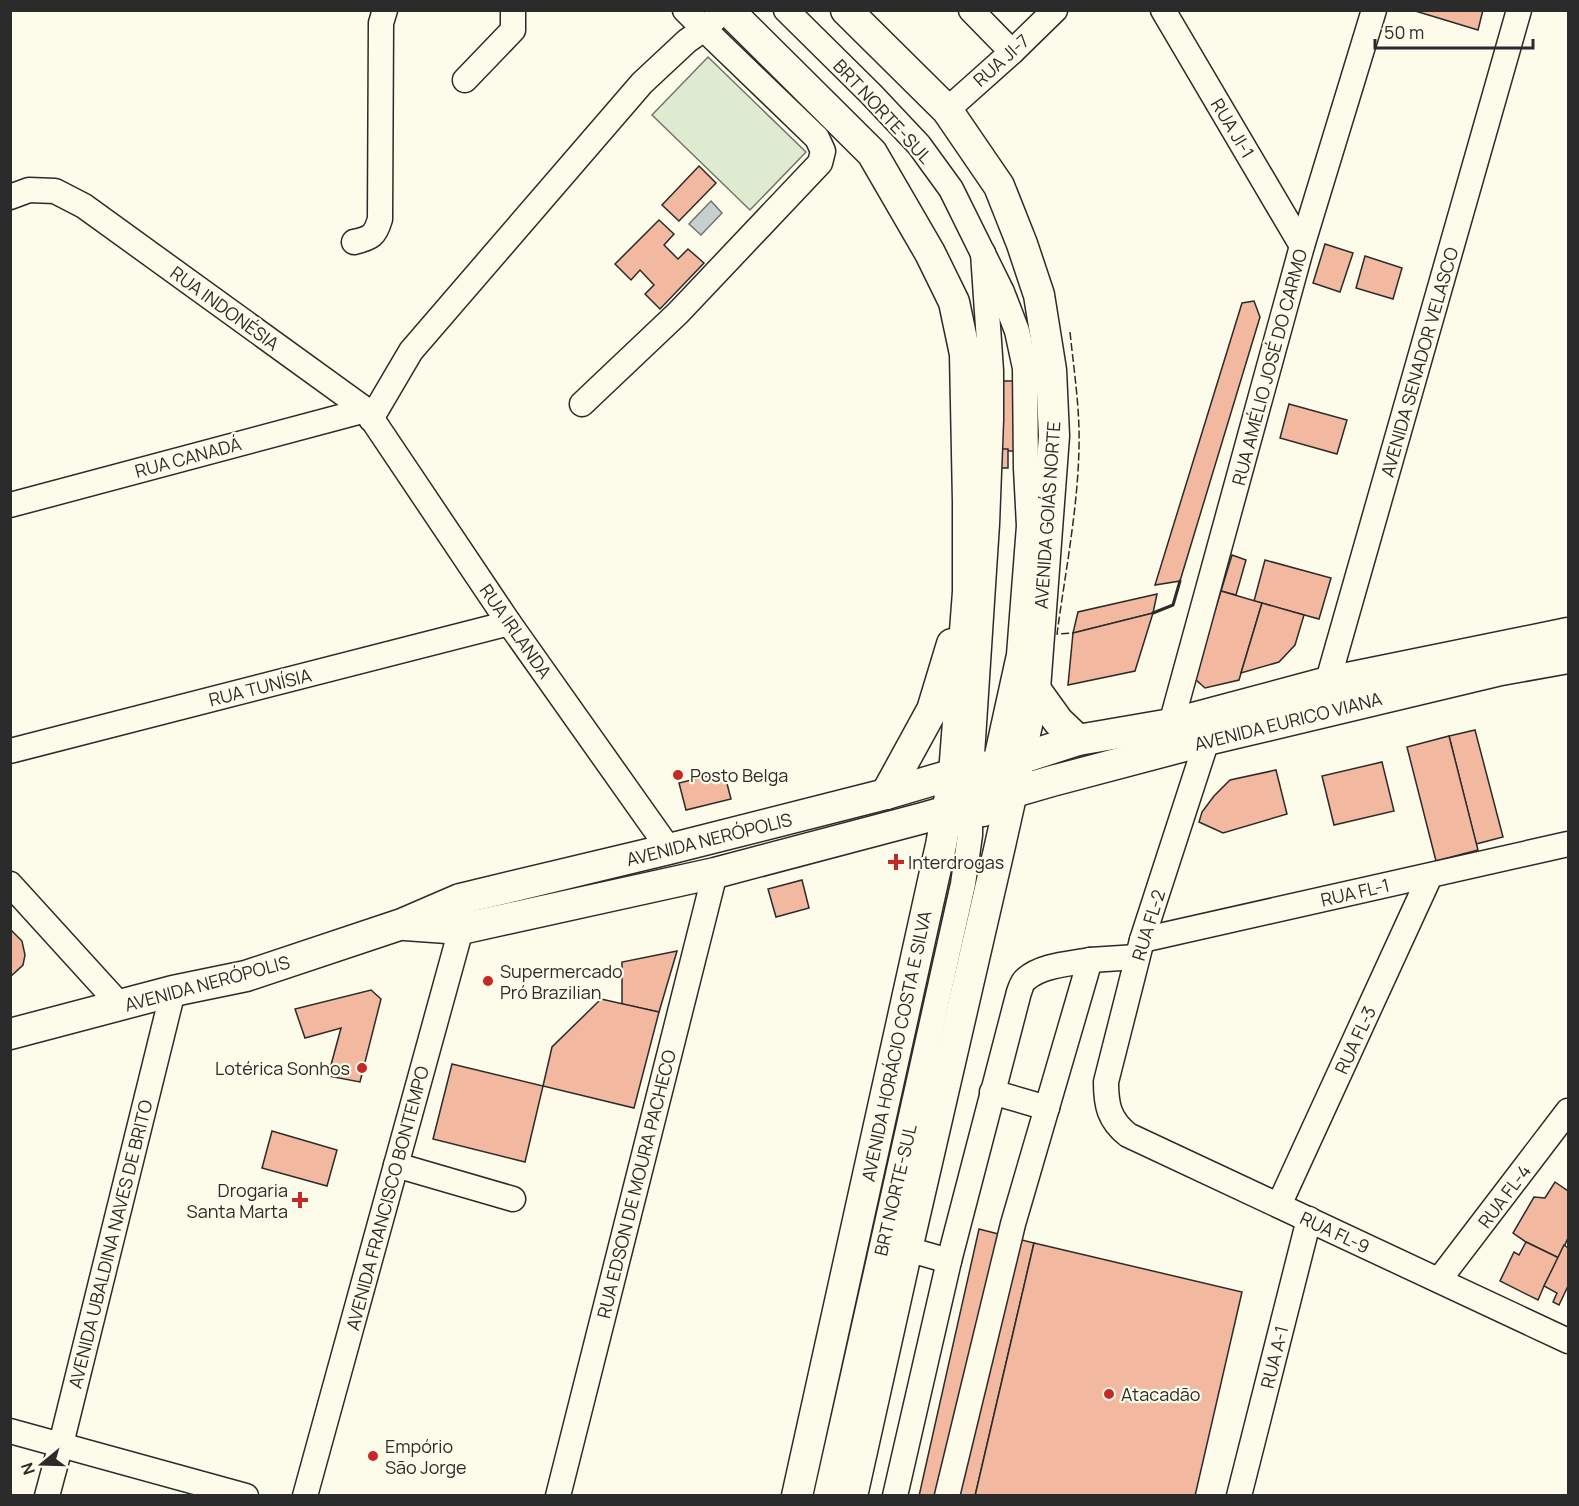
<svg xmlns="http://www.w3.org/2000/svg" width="1579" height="1506" viewBox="0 0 1579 1506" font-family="Manrope,sans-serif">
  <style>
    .green { fill: #deebd1; stroke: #74746e; stroke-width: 1.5 }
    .water { fill: #c7d0d0; stroke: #74746e; stroke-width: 1.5 }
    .building { fill: #f2b8a0; stroke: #2b2b2b; stroke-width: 1.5 }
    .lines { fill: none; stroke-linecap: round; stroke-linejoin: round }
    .minor-casing { stroke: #2b2b2b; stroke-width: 27 }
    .major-casing { stroke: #2b2b2b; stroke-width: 33 }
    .minor { stroke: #fdfbea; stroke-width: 24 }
    .major { stroke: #fdfbea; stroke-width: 30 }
    .fence { stroke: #2b2b2b; stroke-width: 1.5; stroke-dasharray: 8 3; stroke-linecap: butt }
    .wall { stroke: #2b2b2b; stroke-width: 3 }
    .poi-dot { fill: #c62828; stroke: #fdfbea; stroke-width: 2 }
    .labels { text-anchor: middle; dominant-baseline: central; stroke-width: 4.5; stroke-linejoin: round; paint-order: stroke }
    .street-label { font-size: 18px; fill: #2b2b2b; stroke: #fdfbea }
    .poi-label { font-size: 18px; fill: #2b2b2b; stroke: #fdfbea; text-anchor: start }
  </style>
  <rect width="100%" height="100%" fill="#fdfbea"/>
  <!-- green -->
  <polygon class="green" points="708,57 806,152 750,210 652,115"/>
  <!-- water -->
  <polygon class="water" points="711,201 722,213 701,235 689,224"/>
  <!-- building -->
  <g class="building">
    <polygon points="1412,10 1483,10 1478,30"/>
    <polygon points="699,166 716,183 679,221 662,205"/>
    <polygon points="659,220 674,234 664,245 678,259 688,249 704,263 660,309 645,294 654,285 640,270 631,280 615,264"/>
    <polygon points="1325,244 1353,253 1340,292 1313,283"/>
    <polygon points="1365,256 1402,268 1393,299 1356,288"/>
    <polygon points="1254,301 1260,317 1180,581 1155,585 1242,303"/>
    <rect x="992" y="381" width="25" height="70"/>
    <polygon points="1289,404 1347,420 1337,454 1280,438"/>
    <rect x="999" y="449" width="9" height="19"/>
    <polygon points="1232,555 1246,560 1236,595 1221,591"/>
    <polygon points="1265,560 1331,578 1319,619 1254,601"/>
    <polygon points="1221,591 1262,603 1239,680 1205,688 1194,678"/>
    <polygon points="1157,594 1153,613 1073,633 1078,612"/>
    <polygon points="1262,603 1304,615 1295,645 1279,662 1241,673"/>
    <polygon points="1153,613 1135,671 1068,685 1073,633"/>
    <polygon points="1475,730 1503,837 1476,844 1449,736"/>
    <polygon points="1449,736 1478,850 1436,861 1407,747"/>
    <polygon points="1382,762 1394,811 1334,825 1322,776"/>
    <polygon points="1276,770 1287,814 1223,833 1199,822 1202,812 1214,796 1230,780"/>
    <polygon points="724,772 731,799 686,810 679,783"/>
    <polygon points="802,880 809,908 776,917 768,889"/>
    <polygon points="10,929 22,941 25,955 23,965 10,977"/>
    <polygon points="677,951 659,1012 622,1004 622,962"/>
    <polygon points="371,990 381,999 360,1082 328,1076 341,1028 305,1038 295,1009"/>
    <polygon points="601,999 659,1012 634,1108 543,1086 552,1047"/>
    <polygon points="452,1064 543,1086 525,1162 433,1139"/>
    <polygon points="272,1131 337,1150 327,1186 262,1168"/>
    <polygon points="1555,1182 1568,1191 1568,1238 1559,1258 1526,1242 1513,1233 1534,1197 1545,1198"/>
    <polygon points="979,1229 1034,1243 975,1496 919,1496"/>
    <polygon points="1526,1242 1559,1258 1544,1286 1538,1300 1500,1281 1514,1252 1519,1255"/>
    <polygon points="1034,1243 1242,1292 1195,1496 975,1496"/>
    <polygon points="1564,1245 1568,1248 1568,1286 1559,1305 1553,1302 1557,1293 1544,1286"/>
  </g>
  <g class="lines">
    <defs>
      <g id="minor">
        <polyline points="685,10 704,29 716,18"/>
        <polyline points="786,10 871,94 919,145 951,189 1002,292 1017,331 1025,368 1026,468 1029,526 1019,655 984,814"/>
        <polyline points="971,10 1012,52"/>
        <polyline points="1163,10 1302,246"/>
        <polyline points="465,80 513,30 513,10"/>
        <polyline points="947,110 1012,52 1055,10"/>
        <polyline points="10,197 29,190 55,191 84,206 366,410 509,623 669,849"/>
        <path d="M354,242C371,238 375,236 380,219L381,23L385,10"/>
        <polyline points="371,419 411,351 642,83 687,41 704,29 817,138 823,151 820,163 678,313 582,404"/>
        <polyline points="10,505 366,410"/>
        <polyline points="1323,698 1519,10"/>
        <polyline points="1171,724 1302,246 1374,10"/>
        <path d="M1207,740L1142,940L1106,1082C1106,1105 1109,1120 1128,1135L1568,1341"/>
        <polyline points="10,751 509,623"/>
        <polyline points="10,884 121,1006"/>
        <polyline points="1142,940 1568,844"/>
        <polyline points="1090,960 1137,957"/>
        <polyline points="992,1092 1047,1108"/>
        <polyline points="396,1165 513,1199"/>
        <polyline points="1279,1205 1430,876"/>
        <polyline points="907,1249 949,1261"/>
        <polyline points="1439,1280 1568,1111"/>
        <polyline points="10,1431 246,1496"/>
        <polyline points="47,1496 61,1444 173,991"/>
        <polyline points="305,1496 461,929 460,913"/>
        <polyline points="558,1496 715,873"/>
        <polyline points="826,1496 963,884 970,835 971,770 987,524 991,420 991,371 983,253"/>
        <path d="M895,1496L949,1261L1019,992C1021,987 1022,982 1026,979C1042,965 1069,964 1090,960L1013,1224L947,1496"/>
        <polyline points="1239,1496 1309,1219"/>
      </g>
      <g id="major">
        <polyline points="728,10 872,153 930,253 954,302 965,354 968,502 968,592 954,774 941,845 797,1496"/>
        <polyline points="846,10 947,110 999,186 1022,244 1039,295 1051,370 1054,436 1035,689 999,850 907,1249 852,1496"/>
        <polyline points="1035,689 1058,721 1078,740"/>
        <polyline points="886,794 932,710 952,644"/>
        <polyline points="405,925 461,929 715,873 923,818 1052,781 1207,740 1501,670 1568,658"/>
        <polyline points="10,1034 173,991 246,976 402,924 460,899 669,849 886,794 954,774 1019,759 1078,740 1171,724 1328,682 1568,633"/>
      </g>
    </defs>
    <!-- minor casing -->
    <use href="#minor" class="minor-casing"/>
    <!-- major casing -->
    <use href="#major" class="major-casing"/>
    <!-- minor -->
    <use href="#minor" class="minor"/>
    <!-- major -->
    <use href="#major" class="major"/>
    <!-- fence -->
    <path class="fence" d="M1070,332C1074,371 1080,409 1079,447C1078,508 1065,574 1057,634L1073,633"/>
    <!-- wall -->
    <polyline class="wall" points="1153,613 1173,605 1180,581"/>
  </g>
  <!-- markers -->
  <g class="poi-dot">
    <circle cx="678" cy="775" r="6"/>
    <path d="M893 853h6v6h6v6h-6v6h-6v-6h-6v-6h6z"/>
    <circle cx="488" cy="981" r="6"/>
    <circle cx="362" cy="1068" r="6"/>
    <path d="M297 1191h6v6h6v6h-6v6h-6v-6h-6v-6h6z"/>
    <circle cx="1109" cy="1394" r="6"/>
    <circle cx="373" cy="1456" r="6"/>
  </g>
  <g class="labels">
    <!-- street labels -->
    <g class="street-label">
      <text transform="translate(1001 60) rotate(-42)">RUA JI-7</text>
      <text transform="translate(883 111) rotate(47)">BRT NORTE-SUL</text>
      <text transform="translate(1233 128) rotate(59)">RUA JI-1</text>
      <text transform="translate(225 308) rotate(36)">RUA INDONÉSIA</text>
      <text transform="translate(1419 362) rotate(-74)">AVENIDA SENADOR VELASCO</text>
      <text transform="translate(1269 367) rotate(-75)">RUA AMÉLIO JOSÉ DO CARMO</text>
      <text transform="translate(188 457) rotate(-15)">RUA CANADÁ</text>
      <text transform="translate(1047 515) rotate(-86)">AVENIDA GOIÁS NORTE</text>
      <text transform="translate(516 631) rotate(55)">RUA IRLANDA</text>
      <text transform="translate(260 687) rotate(-14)">RUA TUNÍSIA</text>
      <text transform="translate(1288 721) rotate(-14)">AVENIDA EURICO VIANA</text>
      <text transform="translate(709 839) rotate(-14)">AVENIDA NERÓPOLIS</text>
      <text transform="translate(1355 892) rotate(-13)">RUA FL-1</text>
      <text transform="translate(1148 925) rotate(-73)">RUA FL-2</text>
      <text transform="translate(207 983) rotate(-15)">AVENIDA NERÓPOLIS</text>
      <text transform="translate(1355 1040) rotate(-65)">RUA FL-3</text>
      <text transform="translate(896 1046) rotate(-78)">AVENIDA HORÁCIO COSTA E SILVA</text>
      <text transform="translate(636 1184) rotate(-76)">RUA EDSON DE MOURA PACHECO</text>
      <text transform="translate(895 1190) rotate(-77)">BRT NORTE-SUL</text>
      <text transform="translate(1504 1196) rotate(-53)">RUA FL-4</text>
      <text transform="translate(387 1198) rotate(-75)">AVENIDA FRANCISCO BONTEMPO</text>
      <text transform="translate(1335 1232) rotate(25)">RUA FL-9</text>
      <text transform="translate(110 1244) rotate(-76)">AVENIDA UBALDINA NAVES DE BRITO</text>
      <text transform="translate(1274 1357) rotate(-76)">RUA A-1</text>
    </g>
    <!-- poi labels -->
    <g class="poi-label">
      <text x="690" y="775">Posto Belga</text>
      <text x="908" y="862">Interdrogas</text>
      <text x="500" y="971">Supermercado<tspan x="500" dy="21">Pró Brazilian</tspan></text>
      <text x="350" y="1068" text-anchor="end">Lotérica Sonhos</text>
      <text x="288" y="1190" text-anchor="end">Drogaria<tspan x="288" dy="21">Santa Marta</tspan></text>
      <text x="1121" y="1394">Atacadão</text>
      <text x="385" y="1446">Empório<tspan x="385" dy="21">São Jorge</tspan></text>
    </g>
  </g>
  <!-- border -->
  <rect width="1579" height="1506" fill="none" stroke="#2b2b2b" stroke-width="24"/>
  <!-- north arrow -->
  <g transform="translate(42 1464) rotate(251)" stroke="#fdfbea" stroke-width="4.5" paint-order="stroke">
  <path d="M0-4.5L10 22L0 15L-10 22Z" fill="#2b2b2b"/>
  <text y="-9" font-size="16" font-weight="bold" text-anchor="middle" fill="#2b2b2b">N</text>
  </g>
  <!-- scale -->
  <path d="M1375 39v9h158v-9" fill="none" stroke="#2b2b2b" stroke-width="3"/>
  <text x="1384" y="39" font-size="18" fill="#2b2b2b" stroke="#fdfbea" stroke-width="4.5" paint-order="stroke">50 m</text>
</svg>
